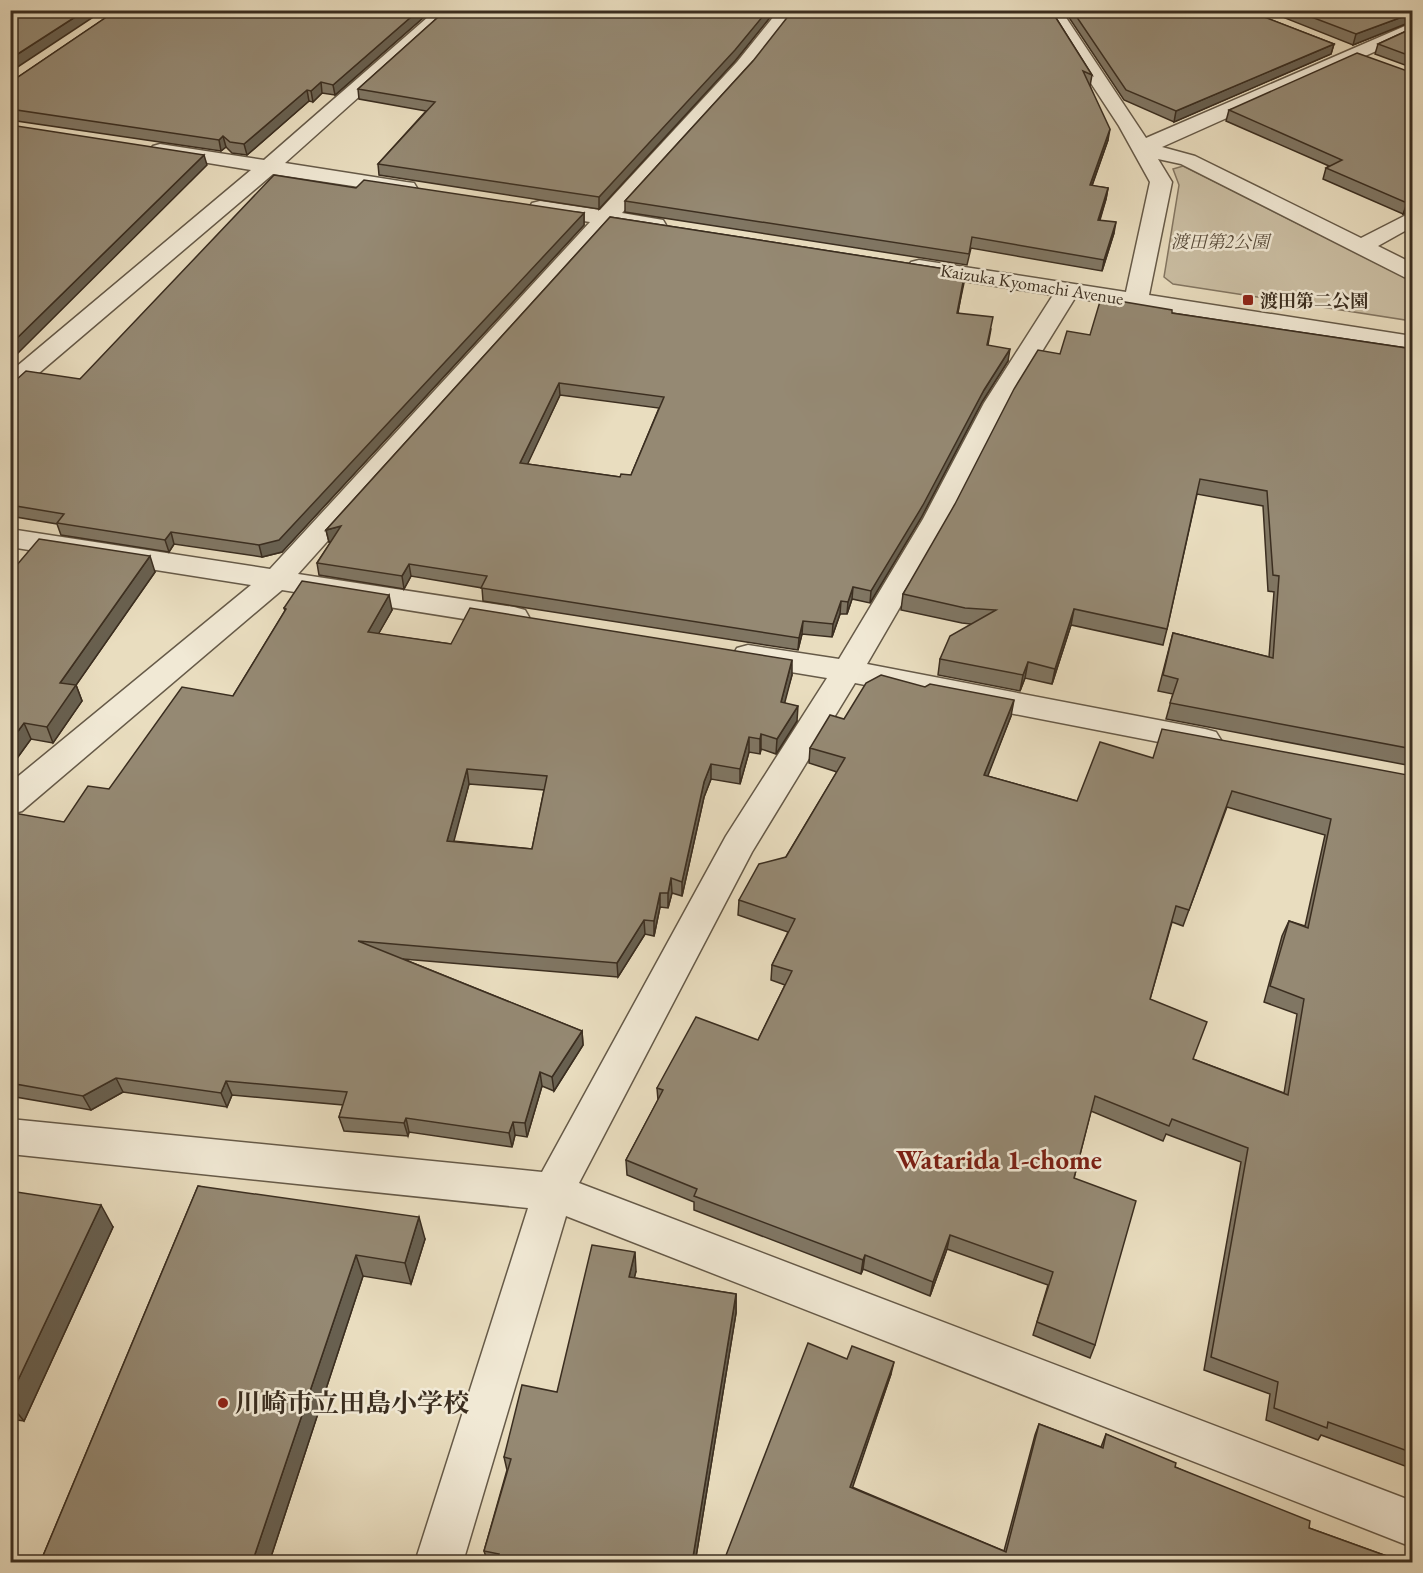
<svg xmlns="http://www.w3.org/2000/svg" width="1423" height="1573" viewBox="0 0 1423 1573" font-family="'EB Garamond','Noto Serif JP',serif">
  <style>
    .green { fill: #cbbfa4; stroke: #837662; stroke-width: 1.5 }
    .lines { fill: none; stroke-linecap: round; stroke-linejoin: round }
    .minor-casing { stroke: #665a48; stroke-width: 3 }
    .minor { fill: #f1e9d5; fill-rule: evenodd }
    .wall { fill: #807663; stroke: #3b2e20; stroke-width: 1.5; fill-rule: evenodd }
    .shaded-wall { fill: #686050; stroke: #3b2e20; stroke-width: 1.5 }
    .building { fill: #958973; stroke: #3b2e20; stroke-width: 1.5; fill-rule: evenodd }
    .poi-dot { fill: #8f2418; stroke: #f1e9d5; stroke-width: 2 }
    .labels { text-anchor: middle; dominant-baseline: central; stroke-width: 5; stroke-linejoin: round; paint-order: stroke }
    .far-park-label { font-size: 18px; font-style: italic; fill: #584b3a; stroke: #f1e9d5 }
    .far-street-label { font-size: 18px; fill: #3b2e20; stroke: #f1e9d5 }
    .far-poi-label { font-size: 18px; font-weight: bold; fill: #3b2e20; stroke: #f1e9d5; text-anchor: start }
    .near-poi-label { font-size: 26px; font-weight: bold; fill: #3b2e20; stroke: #f1e9d5; text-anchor: start }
    .near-neighbourhood-label { font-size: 27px; font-weight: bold; fill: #7a1f14; stroke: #f1e9d5 }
  </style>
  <rect width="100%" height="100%" fill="#e9ddbf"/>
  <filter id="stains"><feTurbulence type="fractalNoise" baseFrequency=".00333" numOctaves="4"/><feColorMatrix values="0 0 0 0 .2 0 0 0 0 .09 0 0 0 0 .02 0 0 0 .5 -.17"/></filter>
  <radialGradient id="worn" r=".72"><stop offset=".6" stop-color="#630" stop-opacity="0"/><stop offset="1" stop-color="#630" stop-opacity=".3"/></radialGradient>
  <!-- green -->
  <polygon class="green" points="1183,166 1412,281 1412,321 1173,284 1164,277 1179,185 1173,169"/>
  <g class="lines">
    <defs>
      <g id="minor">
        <polygon points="436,10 456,10 285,163 406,182 414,183 417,188 414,193 406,194 273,174 19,390 10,392 10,372 251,170 153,154 150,150 153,146 160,144 264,160"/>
        <polygon points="779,10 798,10 751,70 622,213 663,220 666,225 663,230 655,232 611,225 298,574 514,607 525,610 529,617 525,624 514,627 282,590 22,811 10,814 10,783 251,585 10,547 10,529 270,569 590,222 532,213 529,208 532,203 540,201 600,210 737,62"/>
        <polygon points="1043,10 1061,10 1146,138 1412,23 1412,35 1162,147 1195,156 1361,238 1412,212 1412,227 1378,246 1412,263 1412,279 1404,277 1181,164 1158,159 1172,182 1149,295 1412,336 1412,350 1075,298 1010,403 951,519 867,664 1205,729 1216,732 1221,740 1216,748 1205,751 855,683 752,852 579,1183 1412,1501 1412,1547 566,1216 463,1562 415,1562 528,1208 10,1154 10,1119 542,1172 726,836 827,678 748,665 737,662 733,655 737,648 748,645 839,659 923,519 984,403 1053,295 919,274 911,272 908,267 911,262 919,260 1126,292 1150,182 1119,126"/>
      </g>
    </defs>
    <!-- minor casing -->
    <use href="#minor" class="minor-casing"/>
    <!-- minor -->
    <use href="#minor" class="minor"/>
  </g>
  <!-- wall -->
  <g class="wall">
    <polygon points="117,10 432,10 335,95 322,93 313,102 309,101 247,155 232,153 226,147 221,151 10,120 10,80 15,79"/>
    <polygon points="446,10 776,10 735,61 599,209 379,175 378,164 426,111 359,99 358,89"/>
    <polygon points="1051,10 1092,75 1090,86 1108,140 1092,186 1108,188 1106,199 1100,220 1114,233 1102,271 971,248 967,265 625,212 625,201 753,61"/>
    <polygon points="1064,10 1246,10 1334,44 1331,54 1174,122 1124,100"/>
    <polygon points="1265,10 1413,10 1413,21 1353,45"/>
    <polygon points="1413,28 1413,68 1375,54 1378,44"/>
    <polygon points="1413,73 1413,211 1403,214 1323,179 1326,168 1329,166 1226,121 1229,110"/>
    <polygon points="356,188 584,213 584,225 282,552 262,557 174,544 169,552 61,535 57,524 10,516 10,381 80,379"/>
    <path d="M610,217L965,272L958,313L991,329L988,345L1008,361L982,402L921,518L870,603L852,599L847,614H840L832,637L802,634L798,650L483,601L482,588L411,576L404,589L319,575L317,563L331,542H329L326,530ZM560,395L659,408L631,475L620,477L527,464Z"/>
    <polygon points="1172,313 1413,349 1413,768 1412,766 1166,719 1173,694 1158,691 1173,633 1269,657 1274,592 1268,591 1263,506 1197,494 1167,629 1163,645 1071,625 1052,684 1025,678 1020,691 938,675 940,659 971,624 962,623 901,610 903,594 1060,354 1090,335"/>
    <polygon points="155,572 76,685 82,701 53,743 31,739 10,768 10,573"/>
    <path d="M284,608L392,610L378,634L451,644L792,675L784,702L797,721L776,754L761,749L760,754L749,752L740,784L711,779L704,797L682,896L672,893L668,908L660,907L654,936L645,934L618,977L403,959L582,1031L583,1045L554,1091L542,1086L527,1137L515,1135L512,1147L409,1132L408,1136L344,1131L339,1117L343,1105L232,1095L227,1107L123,1092L91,1110L10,1096V817L64,822L109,789L233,696L285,611ZM469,784L544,790L532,849L453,841Z"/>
    <path d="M1011,716L987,776L1077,801L1153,758L1413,776V1469L1321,1435L1318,1440L1266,1420L1270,1394L1204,1370L1241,1162L1166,1134L1163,1141L1091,1111L1074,1178L1095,1345L1090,1358L1033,1335L1048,1285L947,1249L930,1296L863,1269L861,1274L694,1210V1202L627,1175L626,1160L658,1100L657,1088L758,1040L785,985L771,980L772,965L788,932L738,915L739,900L786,857L837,772L809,763L810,748L844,719ZM1227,807L1325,835L1305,926L1289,921L1282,936L1264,1002L1297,1014L1284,1093L1193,1059L1150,999L1172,922L1183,926Z"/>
    <polygon points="198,1186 425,1239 411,1284 363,1276 269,1563 40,1563"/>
    <polygon points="10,1191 113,1227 24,1421 10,1419"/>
    <polygon points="636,1271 634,1278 736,1294 736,1313 695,1563 488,1563 484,1551 507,1470 504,1457 557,1392"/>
    <polygon points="847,1359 891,1374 852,1487 1004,1551 1035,1435 1039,1424 1101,1447 1106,1434 1175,1467 1309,1528 1406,1563 723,1563"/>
  </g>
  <!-- shaded-wall -->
  <g class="shaded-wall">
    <polygon points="86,10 104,10 10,72 10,59"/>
    <polygon points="419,10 432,10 335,95 333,85"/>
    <polygon points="768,10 776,10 735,61 599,209 599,197"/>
    <polygon points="1413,13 1413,21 1353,45 1356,34"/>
    <polygon points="1334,44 1331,54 1174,122 1176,111"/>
    <polygon points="321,82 322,93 313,102 311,91"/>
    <polygon points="307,90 309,101 247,155 244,144"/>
    <polygon points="1110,129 1108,140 1088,196 1090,185"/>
    <polygon points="223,136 226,147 221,151 219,140"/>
    <polygon points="204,155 207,165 10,361 10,345"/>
    <polygon points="1108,188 1106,199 1096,231 1098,220"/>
    <polygon points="1413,201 1413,211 1403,214 1407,203"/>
    <polygon points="584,213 584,225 282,552 262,557 259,545"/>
    <polygon points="1116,222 1114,233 1102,271 1104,260"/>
    <polygon points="965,272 964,283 955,325 957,313"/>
    <polygon points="1010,349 1008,361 982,402 921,518 870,603 871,591 984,390"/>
    <polygon points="559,383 560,395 522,476 520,463"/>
    <polygon points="341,526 343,539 329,542 326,530"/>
    <polygon points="171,532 174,544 169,552 165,540"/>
    <polygon points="150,556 155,572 76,685 82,701 53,743 47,727 60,683"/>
    <polygon points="409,564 411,576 404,589 402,576"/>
    <polygon points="853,587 852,599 847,614 848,602"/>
    <polygon points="389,595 392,610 371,647 368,632"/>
    <polygon points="841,601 840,614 832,637 833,624"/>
    <polygon points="1074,609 1071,625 1052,684 1055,669"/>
    <polygon points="803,621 802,634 798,650 799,638"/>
    <polygon points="792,660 792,675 781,717 781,702"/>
    <polygon points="1028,662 1025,678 1020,691 1023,675"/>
    <polygon points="1014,700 1011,716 982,791 984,775"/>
    <polygon points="798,706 797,721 776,754 777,739"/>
    <polygon points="24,723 31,739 10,768 10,742"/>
    <polygon points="761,734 761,749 760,754 760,739"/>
    <polygon points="749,737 749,752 740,784 740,769"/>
    <polygon points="711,764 711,779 704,797 682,896 682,882 704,782"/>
    <polygon points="467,769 469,784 450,856 447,841"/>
    <polygon points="671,878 672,893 668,908 668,893"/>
    <polygon points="660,893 660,907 654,936 654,921"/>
    <polygon points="644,920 645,934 618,977 617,963"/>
    <polygon points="582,1031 583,1045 554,1091 552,1077"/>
    <polygon points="540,1072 542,1086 527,1137 525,1123"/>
    <polygon points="116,1078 123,1092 91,1110 83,1096"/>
    <polygon points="226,1081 232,1095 227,1107 221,1093"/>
    <polygon points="406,1118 409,1132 408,1136 404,1123"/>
    <polygon points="513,1122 515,1135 512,1147 509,1133"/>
    <polygon points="101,1205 113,1227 24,1421 10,1404 10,1397"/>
    <polygon points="419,1217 425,1239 411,1284 405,1263"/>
    <polygon points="950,1235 947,1249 930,1296 933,1282"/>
    <polygon points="635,1252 636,1271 630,1296 629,1277"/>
    <polygon points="356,1255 363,1276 269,1563 252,1563"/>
    <polygon points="865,1255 863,1269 861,1274 863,1260"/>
    <polygon points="736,1294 736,1313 695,1563 692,1563"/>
    <polygon points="894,1362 891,1374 849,1498 850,1487"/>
  </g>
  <!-- building -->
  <g class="building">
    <polygon points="10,10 86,10 10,59"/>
    <polygon points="117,10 419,10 333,85 321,82 311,91 307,90 244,144 230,142 223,136 219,140 10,109 10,80 15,79"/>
    <polygon points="446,10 768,10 735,50 599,197 378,164 435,102 358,89"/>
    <polygon points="793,10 1051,10 1092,75 1083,71 1110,129 1090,185 1108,188 1098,220 1116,222 1104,260 972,237 969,254 625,201 753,61"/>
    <polygon points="1072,10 1246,10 1334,44 1176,111 1126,90"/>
    <polygon points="1293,10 1413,10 1413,13 1356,34"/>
    <polygon points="1413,28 1413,57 1378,44"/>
    <polygon points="1357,53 1413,73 1413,201 1407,203 1326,168 1342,160 1229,110"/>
    <polygon points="10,125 204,155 10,345"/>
    <polygon points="274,175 356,188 364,180 584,213 279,540 259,545 171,532 165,540 57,523 64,514 10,505 10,381 16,380 26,371 80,379"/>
    <path d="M610,217L965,272L957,313L993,317L987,345L1010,349L984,390L923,505L871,591L853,587L848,602L841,601L833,624L803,621L799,638L481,588L487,576L409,564L402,576L317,563L341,526L326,530ZM559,383L664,397L631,475L621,474L620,477L520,463Z"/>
    <polygon points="1101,298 1172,310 1172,313 1413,349 1413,749 1170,703 1178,679 1163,675 1173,633 1273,658 1279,576 1273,575 1267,491 1200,479 1167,629 1074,609 1055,669 1028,662 1023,675 940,659 950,636 996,610 965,608 903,594 955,504 1014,389 1038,350 1060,354 1067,331 1090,335"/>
    <polygon points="39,539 150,556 60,683 76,685 47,727 24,723 10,742 10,573"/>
    <path d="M302,581L389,595L368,632L451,644L470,608L792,660L781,702L798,706L777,739L761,734L760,739L749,737L740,769L711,764L704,782L682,882L671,878L668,893H660L654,921L644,920L617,963L358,941L582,1031L552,1077L540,1072L525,1123L513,1122L509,1133L406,1118L404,1123L339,1117L347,1092L226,1081L221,1093L116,1078L83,1096L10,1083V817L14,813L64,822L88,786L109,789L182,687L233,696L286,609L284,608ZM467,769L547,776L532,849L447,841Z"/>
    <path d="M881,675L925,687L930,684L1014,700L984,775L1077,801L1100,742L1153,758L1162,729L1413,776V1453L1328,1422L1327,1428L1274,1408L1278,1382L1211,1357L1248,1148L1172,1119L1169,1126L1095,1096L1074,1178L1136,1201L1095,1345L1037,1322L1053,1272L950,1235L933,1282L865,1255L863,1260L694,1196L697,1189L626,1160L663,1090L657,1088L696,1017L758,1040L792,971L772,965L795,919L739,900L759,864L786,857L845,758L810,748L830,715L844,719L866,683ZM1232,791L1331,819L1308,928L1289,921L1270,986L1304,999L1288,1095L1193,1059L1207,1022L1150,999L1176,906L1189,910Z"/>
    <polygon points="198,1186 419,1217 405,1263 356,1255 252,1563 40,1563"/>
    <polygon points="10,1191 101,1205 10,1397"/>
    <polygon points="592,1245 635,1252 629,1277 736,1294 692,1563 675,1563 672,1561 672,1563 495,1563 499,1554 484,1551 511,1459 504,1457 522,1385 557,1392"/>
    <polygon points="808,1343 847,1359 852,1346 894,1362 850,1487 1006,1552 1039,1424 1103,1448 1106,1434 1176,1463 1175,1467 1310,1521 1309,1528 1406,1563 723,1563"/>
  </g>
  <!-- markers -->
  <g class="poi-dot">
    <rect x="1242" y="294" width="12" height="12" rx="3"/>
    <circle cx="223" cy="1403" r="6"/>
  </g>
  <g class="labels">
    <!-- far-park labels -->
    <g class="far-park-label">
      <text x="1220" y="241">渡田第2公園</text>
    </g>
    <!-- far-street labels -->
    <g class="far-street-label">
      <text transform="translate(1032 284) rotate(9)">Kaizuka Kyomachi Avenue</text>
    </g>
    <!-- far-poi labels -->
    <g class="far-poi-label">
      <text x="1260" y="300">渡田第二公園</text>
    </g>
    <!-- near-poi labels -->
    <g class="near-poi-label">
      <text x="235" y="1403">川崎市立田島小学校</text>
    </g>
    <!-- near-neighbourhood labels -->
    <g class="near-neighbourhood-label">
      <text x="999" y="1159">Watarida 1-chome</text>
    </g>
  </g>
  <!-- margin -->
  <rect width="1423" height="1573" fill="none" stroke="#e9ddbf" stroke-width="36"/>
  <rect x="12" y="12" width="1399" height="1549" fill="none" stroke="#3b2e20" stroke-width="3"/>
  <rect x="18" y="18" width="1387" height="1537" fill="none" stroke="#3b2e20" stroke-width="1.5"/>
  <rect width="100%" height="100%" filter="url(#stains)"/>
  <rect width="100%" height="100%" fill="url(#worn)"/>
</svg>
